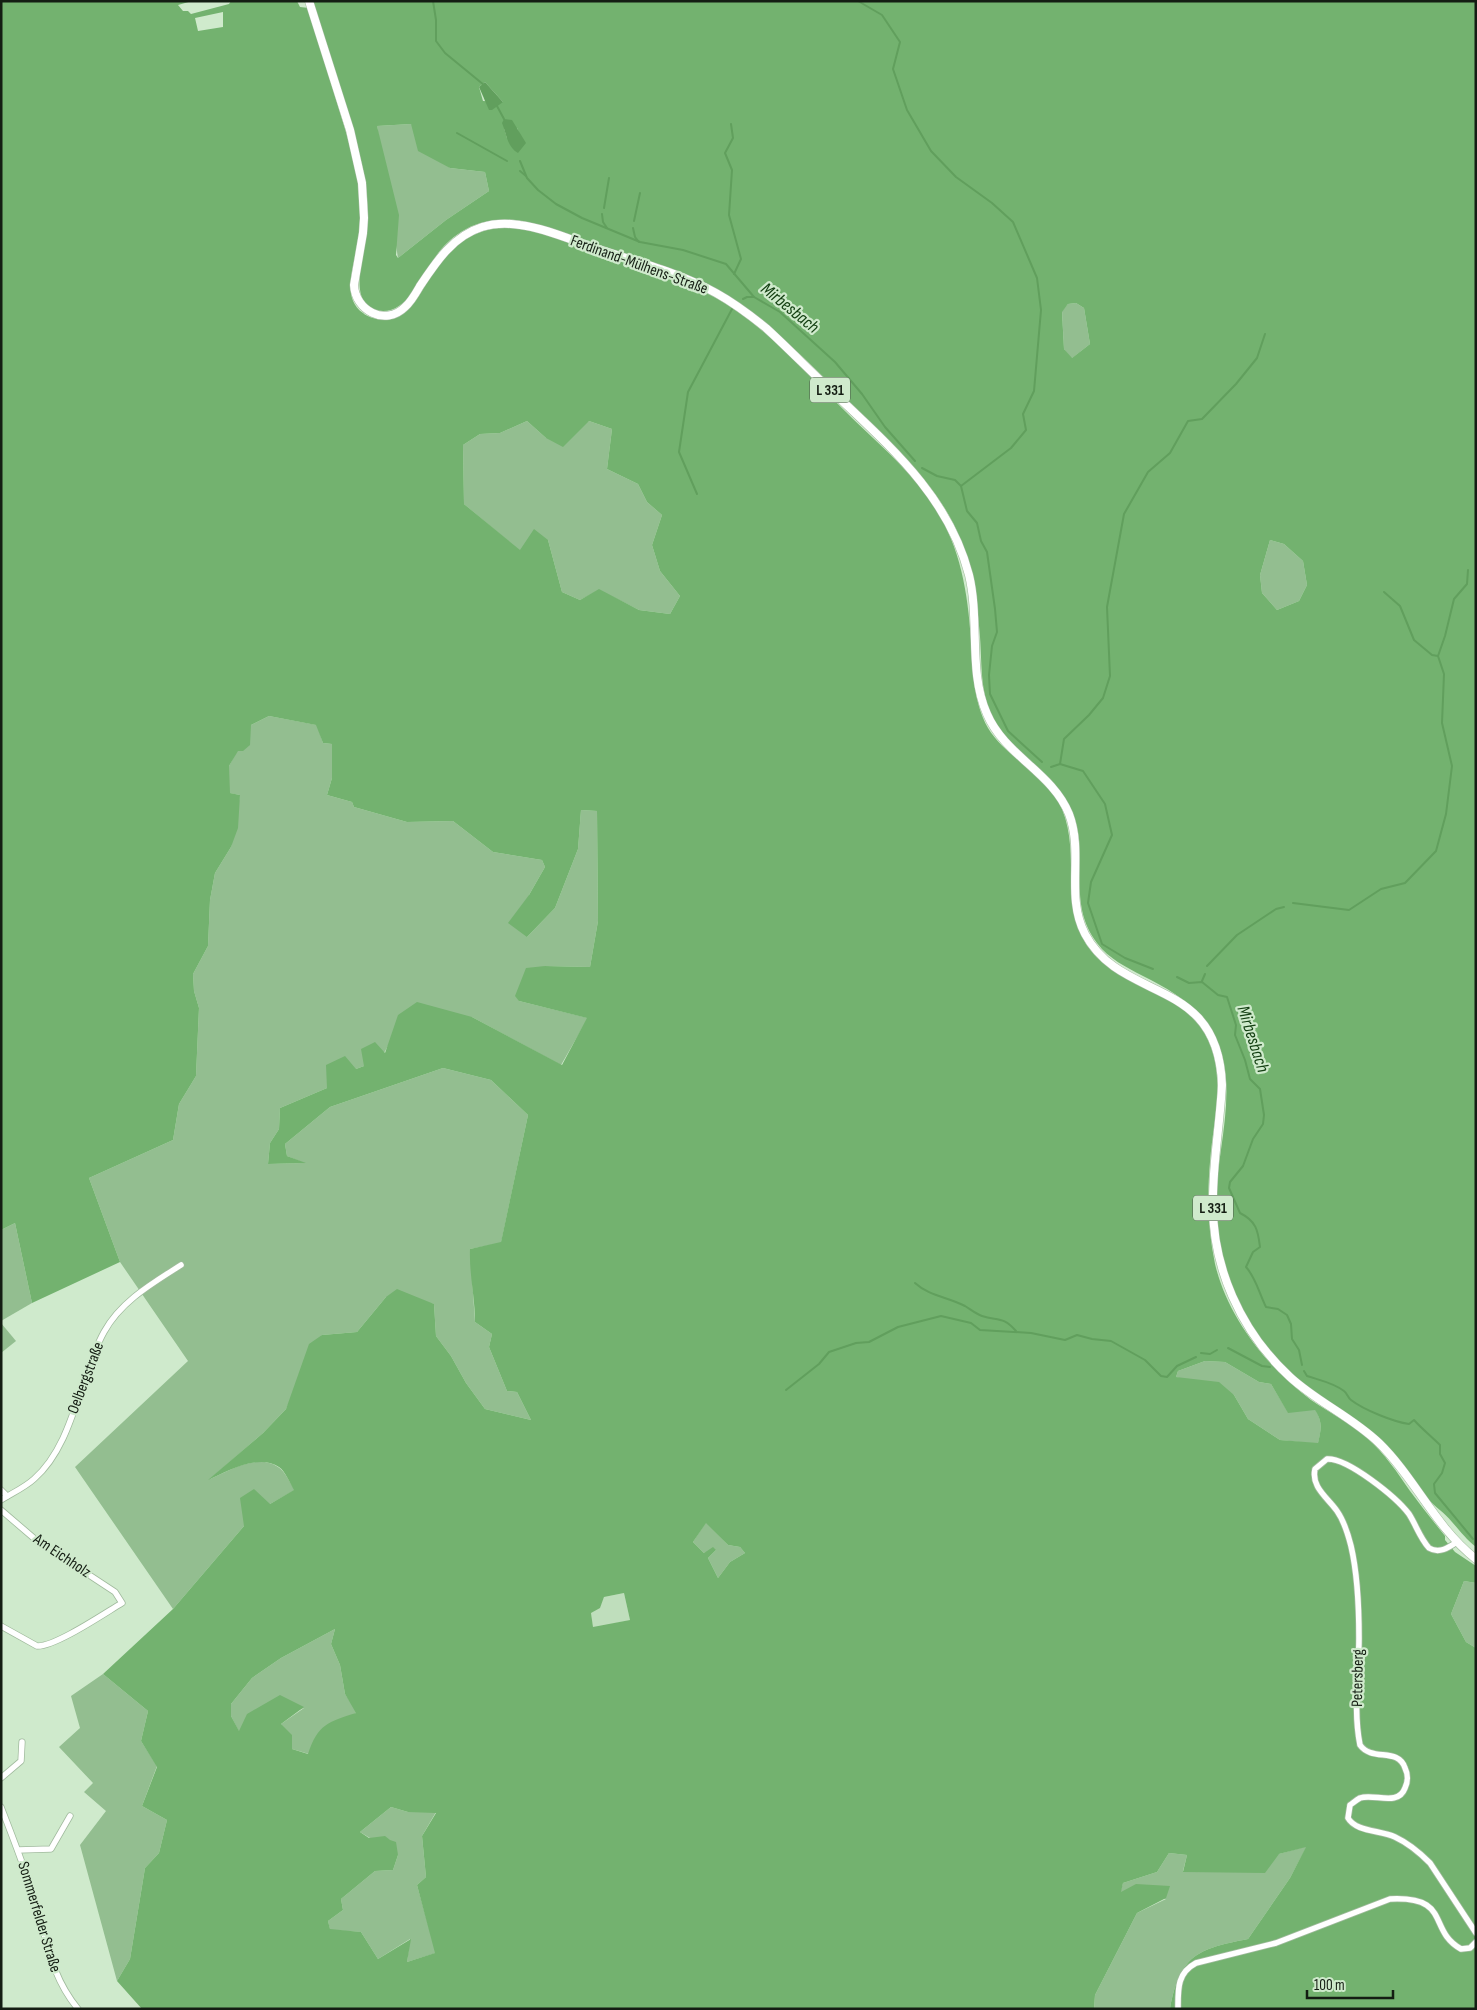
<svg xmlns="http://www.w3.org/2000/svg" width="1477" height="2010" viewBox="0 0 1477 2010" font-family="'Sofia Sans Condensed',sans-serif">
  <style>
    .built { fill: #bfdebc }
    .green { fill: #93be90 }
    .forest { fill: #73b26f; fill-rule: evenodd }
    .water { fill: #619f5d }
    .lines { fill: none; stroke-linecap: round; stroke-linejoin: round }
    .stream { stroke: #619f5d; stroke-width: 2 }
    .minor-casing { stroke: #a0ba9d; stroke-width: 7 }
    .major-casing { stroke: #a0ba9d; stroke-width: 9 }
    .minor { stroke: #fff; stroke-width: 5.5 }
    .major { stroke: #fff; stroke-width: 8 }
    .labels { text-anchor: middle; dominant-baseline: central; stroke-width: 4.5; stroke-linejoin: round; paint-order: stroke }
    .shield { fill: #cfeacc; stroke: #4c5a4a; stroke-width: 1 }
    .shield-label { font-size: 15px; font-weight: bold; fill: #141d13 }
    .street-label { font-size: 16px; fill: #141d13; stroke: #cfeacc }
    .water-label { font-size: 18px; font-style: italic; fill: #154114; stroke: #cfeacc }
  </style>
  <rect width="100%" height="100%" fill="#cfeacc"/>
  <!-- built -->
  <polygon class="built" points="624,1593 630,1620 593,1628 591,1613 600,1607 604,1597"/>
  <!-- green -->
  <g class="green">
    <polygon points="411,124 450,168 485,172 489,191 446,220 398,258 377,126"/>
    <polygon points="1076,303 1084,308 1090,344 1071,359 1064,349 1062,311 1068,304"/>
    <polygon points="527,421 546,438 589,421 612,429 607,469 638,484 647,502 662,515 652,545 660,571 680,596 670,614 639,610 599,590 580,600 562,592 548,540 520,551 464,504 463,445 480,434 500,433"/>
    <polygon points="1270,540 1284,544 1303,561 1307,585 1299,601 1277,610 1262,593 1260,575"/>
    <path d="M269,716L317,725L323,743L332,744V778L327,795L352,802L354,807L407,822L453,821L493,852L542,860L545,867L529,895L527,937L555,908L578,849L581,810L597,811L598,921L590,967L545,966L519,1001L588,1018L561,1065L472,1017L390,1042L384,1053L364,1066L356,1069L327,1088L280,1108L279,1129L270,1143L268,1164L304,1163L287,1156L285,1144L330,1107L443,1068L491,1080L528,1115L501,1243L470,1249L475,1322L492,1334L489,1347L507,1391L517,1392L531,1420L485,1409L466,1383L451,1356L436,1336L434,1304L386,1297L357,1332L322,1335L286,1409L263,1433L210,1479C229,1471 257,1453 278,1467C285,1471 290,1483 295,1490L270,1504L244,1526L173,1609L75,1467L188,1361L120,1262L89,1178L173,1140L179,1104L196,1076L199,1008L194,991L193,974L208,946L210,900L215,873L231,847L240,795L229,793V766L251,725Z"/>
    <polygon points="15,1223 32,1303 1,1321 1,1230"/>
    <polygon points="1,1323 16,1341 1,1353"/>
    <path d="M1205,1361L1225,1362L1259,1382L1271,1384L1288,1412L1315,1409C1323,1422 1321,1430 1318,1444L1280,1440L1248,1419L1234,1395L1176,1377L1178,1371Z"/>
    <polygon points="706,1522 728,1545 740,1547 745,1553 730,1562 718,1578 708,1558 716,1550 704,1553 693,1542"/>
    <polygon points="1464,1581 1476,1583 1476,1648 1466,1642 1451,1614"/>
    <polygon points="335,1629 331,1644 340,1665 345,1694 357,1712 309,1754 292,1749 281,1724 304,1708 239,1732 231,1716 231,1704 252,1678 281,1658"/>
    <polygon points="103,1674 148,1711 141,1741 157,1766 142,1806 167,1820 159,1853 145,1868 130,1959 117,1981 80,1845 106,1811 84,1792 93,1783 59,1747 80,1728 71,1696"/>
    <polygon points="391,1807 408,1812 436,1812 422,1836 426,1877 417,1885 436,1953 407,1962 410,1939 378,1959 361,1932 330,1930 328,1921 343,1910 341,1899 375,1871 393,1870 398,1855 360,1832"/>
    <path d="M1307,1846L1290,1878L1248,1939C1197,1949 1180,1955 1170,2009H1094L1095,1995L1137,1913L1166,1899L1120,1893L1123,1883L1157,1872L1169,1853L1187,1855L1183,1871L1279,1854Z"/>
  </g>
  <!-- forest -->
  <g class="forest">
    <path d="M1,1H192L178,5L183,11H188L191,14L229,4L231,1H297L300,7L309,8C319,41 328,74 338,106C348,139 359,171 360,205C361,220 359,235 356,250C353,271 342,298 363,313C367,317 378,320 384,320C413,320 423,285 437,266C452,248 469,233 492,229C526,224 560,240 591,251C634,265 678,277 718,299C766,327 806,372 845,411C869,435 895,457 917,483C957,530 967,581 971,640C973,671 973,701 988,728C1006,758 1042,771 1058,801C1083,846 1059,900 1086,944C1116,990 1184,988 1208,1040C1226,1079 1213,1121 1210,1162C1207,1197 1208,1230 1215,1264C1228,1318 1267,1367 1311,1400C1330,1413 1350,1423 1367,1438C1385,1454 1397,1472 1410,1491C1421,1506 1433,1521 1445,1536V1540L1455,1552L1476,1566V1583L1464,1581L1451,1614L1466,1642L1476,1648V2009H1170C1180,1955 1197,1949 1248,1939L1290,1878L1306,1847L1279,1854L1265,1873L1183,1872L1187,1855L1169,1853L1157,1872L1123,1883L1121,1892L1136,1884L1170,1886L1166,1898L1137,1913L1095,1995L1094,2009H142L117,1981L130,1959L145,1868L159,1853L167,1820L142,1806L157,1767L141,1741L148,1711L103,1674L173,1609L244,1526L240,1498L254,1489L270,1504L294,1490C290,1483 285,1471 279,1467C259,1453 226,1472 208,1480L263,1433L286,1409L309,1344L322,1335L357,1332L386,1297L397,1289L434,1304L436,1336L451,1356L466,1383L485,1409L531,1420L517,1392L507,1391L489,1347L492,1334L475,1322C475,1297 469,1274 470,1249L501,1242L528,1115L491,1080L443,1068L330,1107L285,1144L287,1156L306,1163L268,1164L270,1143L279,1129L280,1108L327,1088L326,1065L345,1056L356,1069L364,1066L361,1049L375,1042L385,1053L398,1015L417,1002L472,1017L562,1065L587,1018L519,1001L515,996L526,968L545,966L590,967L598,921L597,811L581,810L578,849L555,908L527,937L508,923L529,895L545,867L542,860L493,852L453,821L407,822L354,807L352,802L327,795L332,778V744L323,743L316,725L269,716L251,725L250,745L243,751H238L229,766L230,793L240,795L238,828L231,847L215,873L210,900L208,946L193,974L194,991L199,1008L196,1076L179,1104L173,1140L89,1178L120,1262L32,1303L15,1223L1,1230ZM223,12V27L198,31L195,18ZM527,421L546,438L563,447L589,421L612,429L607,469L638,484L647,502L662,515L652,545L660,571L680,596L670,614L639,610L599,589L580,600L562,592L548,540L534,529L520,550L464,504L463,445L480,434L500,433ZM1205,1361L1225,1362L1259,1382L1271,1384L1288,1413L1315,1410C1323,1422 1321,1430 1318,1443L1280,1440L1248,1419L1234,1395L1219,1382L1176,1377L1178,1371ZM706,1523L728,1545L740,1547L745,1553L730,1562L718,1578L708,1558L716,1550L713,1547L704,1553L693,1542ZM624,1593L630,1620L593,1627L591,1613L600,1608L604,1597ZM335,1629L331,1644L340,1665L345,1694L356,1713C328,1722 318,1724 308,1754L292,1749V1735L281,1724L304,1707L280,1695L247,1714L239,1731L231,1716V1704L252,1678L281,1658ZM391,1807L408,1812L436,1813L422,1836L426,1877L417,1885L435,1953L407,1962L411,1939L378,1959L361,1932L330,1929L328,1921L343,1910L341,1899L375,1871L393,1870L398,1855L396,1842L390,1840L385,1836L369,1838L360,1832Z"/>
    <path d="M313,1H1476V1547C1466,1539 1460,1531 1452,1522C1445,1513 1435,1507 1427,1498C1412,1481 1401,1461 1385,1444C1366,1424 1342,1412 1320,1397C1260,1355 1220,1288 1216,1214C1213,1156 1243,1086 1213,1033C1197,1005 1171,990 1143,976C1126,967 1109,959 1097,943C1065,901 1091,856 1072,811C1055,771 1009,755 992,716C980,691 982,664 980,637C975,562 960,517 908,461C885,436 860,412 835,388C802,357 770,323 731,298C689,272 640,258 593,243C571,236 549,228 527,222C505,217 481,219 461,232C448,240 438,252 430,265C419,281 407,311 383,311C375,311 369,308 364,301C352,285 368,235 368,212C367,173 355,136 344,100C334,67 323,34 313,1ZM485,82L503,102L483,101L479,87ZM411,124L418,151L450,168L485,172L489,191L446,220L398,258L396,255L399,215L377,126ZM504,128H517L520,135L507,138ZM1076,303L1084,308L1090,344L1072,358L1064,349L1062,312L1068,304ZM1270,540L1284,544L1303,561L1307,585L1299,601L1277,610L1262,593L1260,575Z"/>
  </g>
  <!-- water -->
  <g class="water">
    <polygon points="485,82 503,102 492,110 489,110 479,87"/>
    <path d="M504,119L512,120L526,143L518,153C507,147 506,132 502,123Z"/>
  </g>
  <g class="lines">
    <!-- stream -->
    <g class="stream">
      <polyline points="433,1 436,20 436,41 445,53 484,85"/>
      <polyline points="858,1 882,15 900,42 893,69 907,110 931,151 956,177 992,203 1013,222 1037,278 1041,310 1034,391 1023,414 1026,430 1011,448 961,486"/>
      <polyline points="497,106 504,119"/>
      <polyline points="731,124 733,138 725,153 732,170 729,215 741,259 734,274"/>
      <polyline points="457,133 507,161"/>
      <polyline points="520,161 527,178 538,190 556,204 582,218 640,242 683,250 726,264 754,297 780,312 835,362 862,394 885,427 915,461"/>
      <polyline points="520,171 526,176"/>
      <polyline points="604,208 609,178"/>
      <polyline points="602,214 603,222 607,228"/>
      <polyline points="634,221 640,193"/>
      <polyline points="633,228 635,237 639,242"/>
      <polyline points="743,299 747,297 754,297"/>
      <polyline points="922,468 937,476 955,480 961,486 967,511 977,523 981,541 987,552 995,609 997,632 992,646 989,675 990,694 1008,731 1042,762"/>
      <polyline points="697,494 679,452 688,392 732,309"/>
      <polyline points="1384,592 1400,606 1414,640 1432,655 1438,656"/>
      <polyline points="1060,764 1064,739 1089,715 1103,698 1110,676 1107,607 1124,514 1148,472 1170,453 1188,421 1202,419 1236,384 1257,358 1265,334"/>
      <polyline points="1051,767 1060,764 1083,771 1105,804 1112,835 1091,882 1088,903 1102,944 1125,958 1153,969"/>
      <polyline points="1293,903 1349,910 1381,889 1405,883 1436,851 1446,814 1452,766 1442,723 1444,674 1438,656 1445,636 1454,599 1467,584 1468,570"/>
      <polyline points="1207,966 1237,935 1276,909 1284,907"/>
      <path d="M1177,977L1189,983L1202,982L1218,995L1227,997L1236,1025L1235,1035L1245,1060L1250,1079L1260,1089L1264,1115L1263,1124L1253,1139L1243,1166L1230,1182L1229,1188L1240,1213C1256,1221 1258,1230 1260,1247L1253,1252L1246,1267C1256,1278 1259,1293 1266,1307L1278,1309L1287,1315L1291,1324L1292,1339L1299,1350L1302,1365"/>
      <polyline points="1202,981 1205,974"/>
      <path d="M915,1283C929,1296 948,1297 965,1306C970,1309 976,1314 982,1316C998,1321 1003,1316 1016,1331"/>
      <polyline points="1228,1348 1262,1366 1270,1367"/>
      <polyline points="1201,1353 1210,1354 1217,1350"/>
      <path d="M1304,1371L1307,1376C1319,1380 1334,1383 1344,1391C1347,1393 1348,1398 1351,1400C1364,1410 1394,1422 1409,1424L1414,1420C1422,1429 1431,1436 1440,1445V1454L1445,1463L1442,1473L1434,1484L1435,1493L1473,1539"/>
      <polyline points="786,1390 819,1364 829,1352 856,1343 869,1342 898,1327 941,1316 971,1323 980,1330 1031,1333 1065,1340 1077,1335 1092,1339 1111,1341 1145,1360 1161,1376 1167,1377 1177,1366 1196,1357"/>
    </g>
    <defs>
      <g id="minor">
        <polyline points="1,1490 7,1496"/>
        <path d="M1,1500C12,1493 24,1488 34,1479C74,1444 79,1377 104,1332C121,1301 153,1283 181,1265"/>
        <path d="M1,1510L36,1540L115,1592L122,1603C105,1613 55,1647 37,1646L1,1626"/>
        <path d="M1457,1542C1448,1548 1439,1554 1429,1548C1420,1538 1416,1525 1409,1514C1396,1497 1348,1458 1327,1459L1315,1469C1311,1487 1327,1497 1337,1511C1344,1521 1348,1534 1351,1546C1358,1576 1359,1608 1359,1638C1359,1673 1353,1710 1360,1745C1372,1762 1398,1747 1405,1768C1408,1774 1408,1782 1405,1788C1398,1807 1374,1793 1360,1798C1356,1800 1353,1803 1350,1805L1348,1818C1356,1832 1380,1830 1395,1837C1408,1843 1419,1852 1430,1863L1476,1933"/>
        <polyline points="1,1778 21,1761 22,1742"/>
        <path d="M1,1807C14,1841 27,1873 37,1908C48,1946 52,1977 78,2009"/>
        <polyline points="18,1850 51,1849 70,1816"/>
        <path d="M1178,2009C1178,1989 1177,1973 1196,1963L1276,1943L1390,1899C1452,1896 1427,1930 1461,1949L1470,1948L1476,1942"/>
      </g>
      <path id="major" d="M309,1L350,130L362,183L364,218L363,233L354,285C355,310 385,327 405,307C411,302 416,293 420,286C436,262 453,236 482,227C495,223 507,223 520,225C544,228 569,239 592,247C634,261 678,272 716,293C734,303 750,315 766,328C790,350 813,374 837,396C893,449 949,498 969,575C980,620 968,672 987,714C1005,756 1052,772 1069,814C1084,853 1065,896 1085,934C1122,1004 1218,975 1222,1085C1220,1123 1213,1161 1213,1199C1211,1266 1241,1332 1290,1377C1317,1402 1352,1417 1379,1443C1415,1478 1435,1527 1476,1559"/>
    </defs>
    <!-- minor casing -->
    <use href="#minor" class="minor-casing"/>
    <!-- major casing -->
    <use href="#major" class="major-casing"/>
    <!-- minor -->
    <use href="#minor" class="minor"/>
    <!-- major -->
    <use href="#major" class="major"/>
  </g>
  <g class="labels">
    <!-- shield labels -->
    <g class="shield">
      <rect x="810" y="377.5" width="40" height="25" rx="4"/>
      <rect x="1193" y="1195.5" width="40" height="25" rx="4"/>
    </g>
    <g class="shield-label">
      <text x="830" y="390">L 331</text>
      <text x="1213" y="1208">L 331</text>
    </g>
    <!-- street labels -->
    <g class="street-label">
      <text transform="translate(639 265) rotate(20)">Ferdinand-Mülhens-Straße</text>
      <text transform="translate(86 1378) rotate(-69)">Oelbergstraße</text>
      <text transform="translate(62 1556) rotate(34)">Am Eichholz</text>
      <text transform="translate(1358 1678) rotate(-89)">Petersberg</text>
      <text transform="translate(39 1917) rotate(73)">Sommerfelder Straße</text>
    </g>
    <!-- water labels -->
    <g class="water-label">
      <text transform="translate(790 308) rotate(39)">Mirbesbach</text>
      <text transform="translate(1253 1039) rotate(72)">Mirbesbach</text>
    </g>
  </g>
  <!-- border -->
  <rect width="1477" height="2010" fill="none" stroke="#141d13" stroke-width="5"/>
  <!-- scale -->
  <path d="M1307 1990v8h86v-8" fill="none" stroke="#141d13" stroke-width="2.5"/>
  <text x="1314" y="1990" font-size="15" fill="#141d13" stroke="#cfeacc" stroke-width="4" paint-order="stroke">100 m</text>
</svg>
